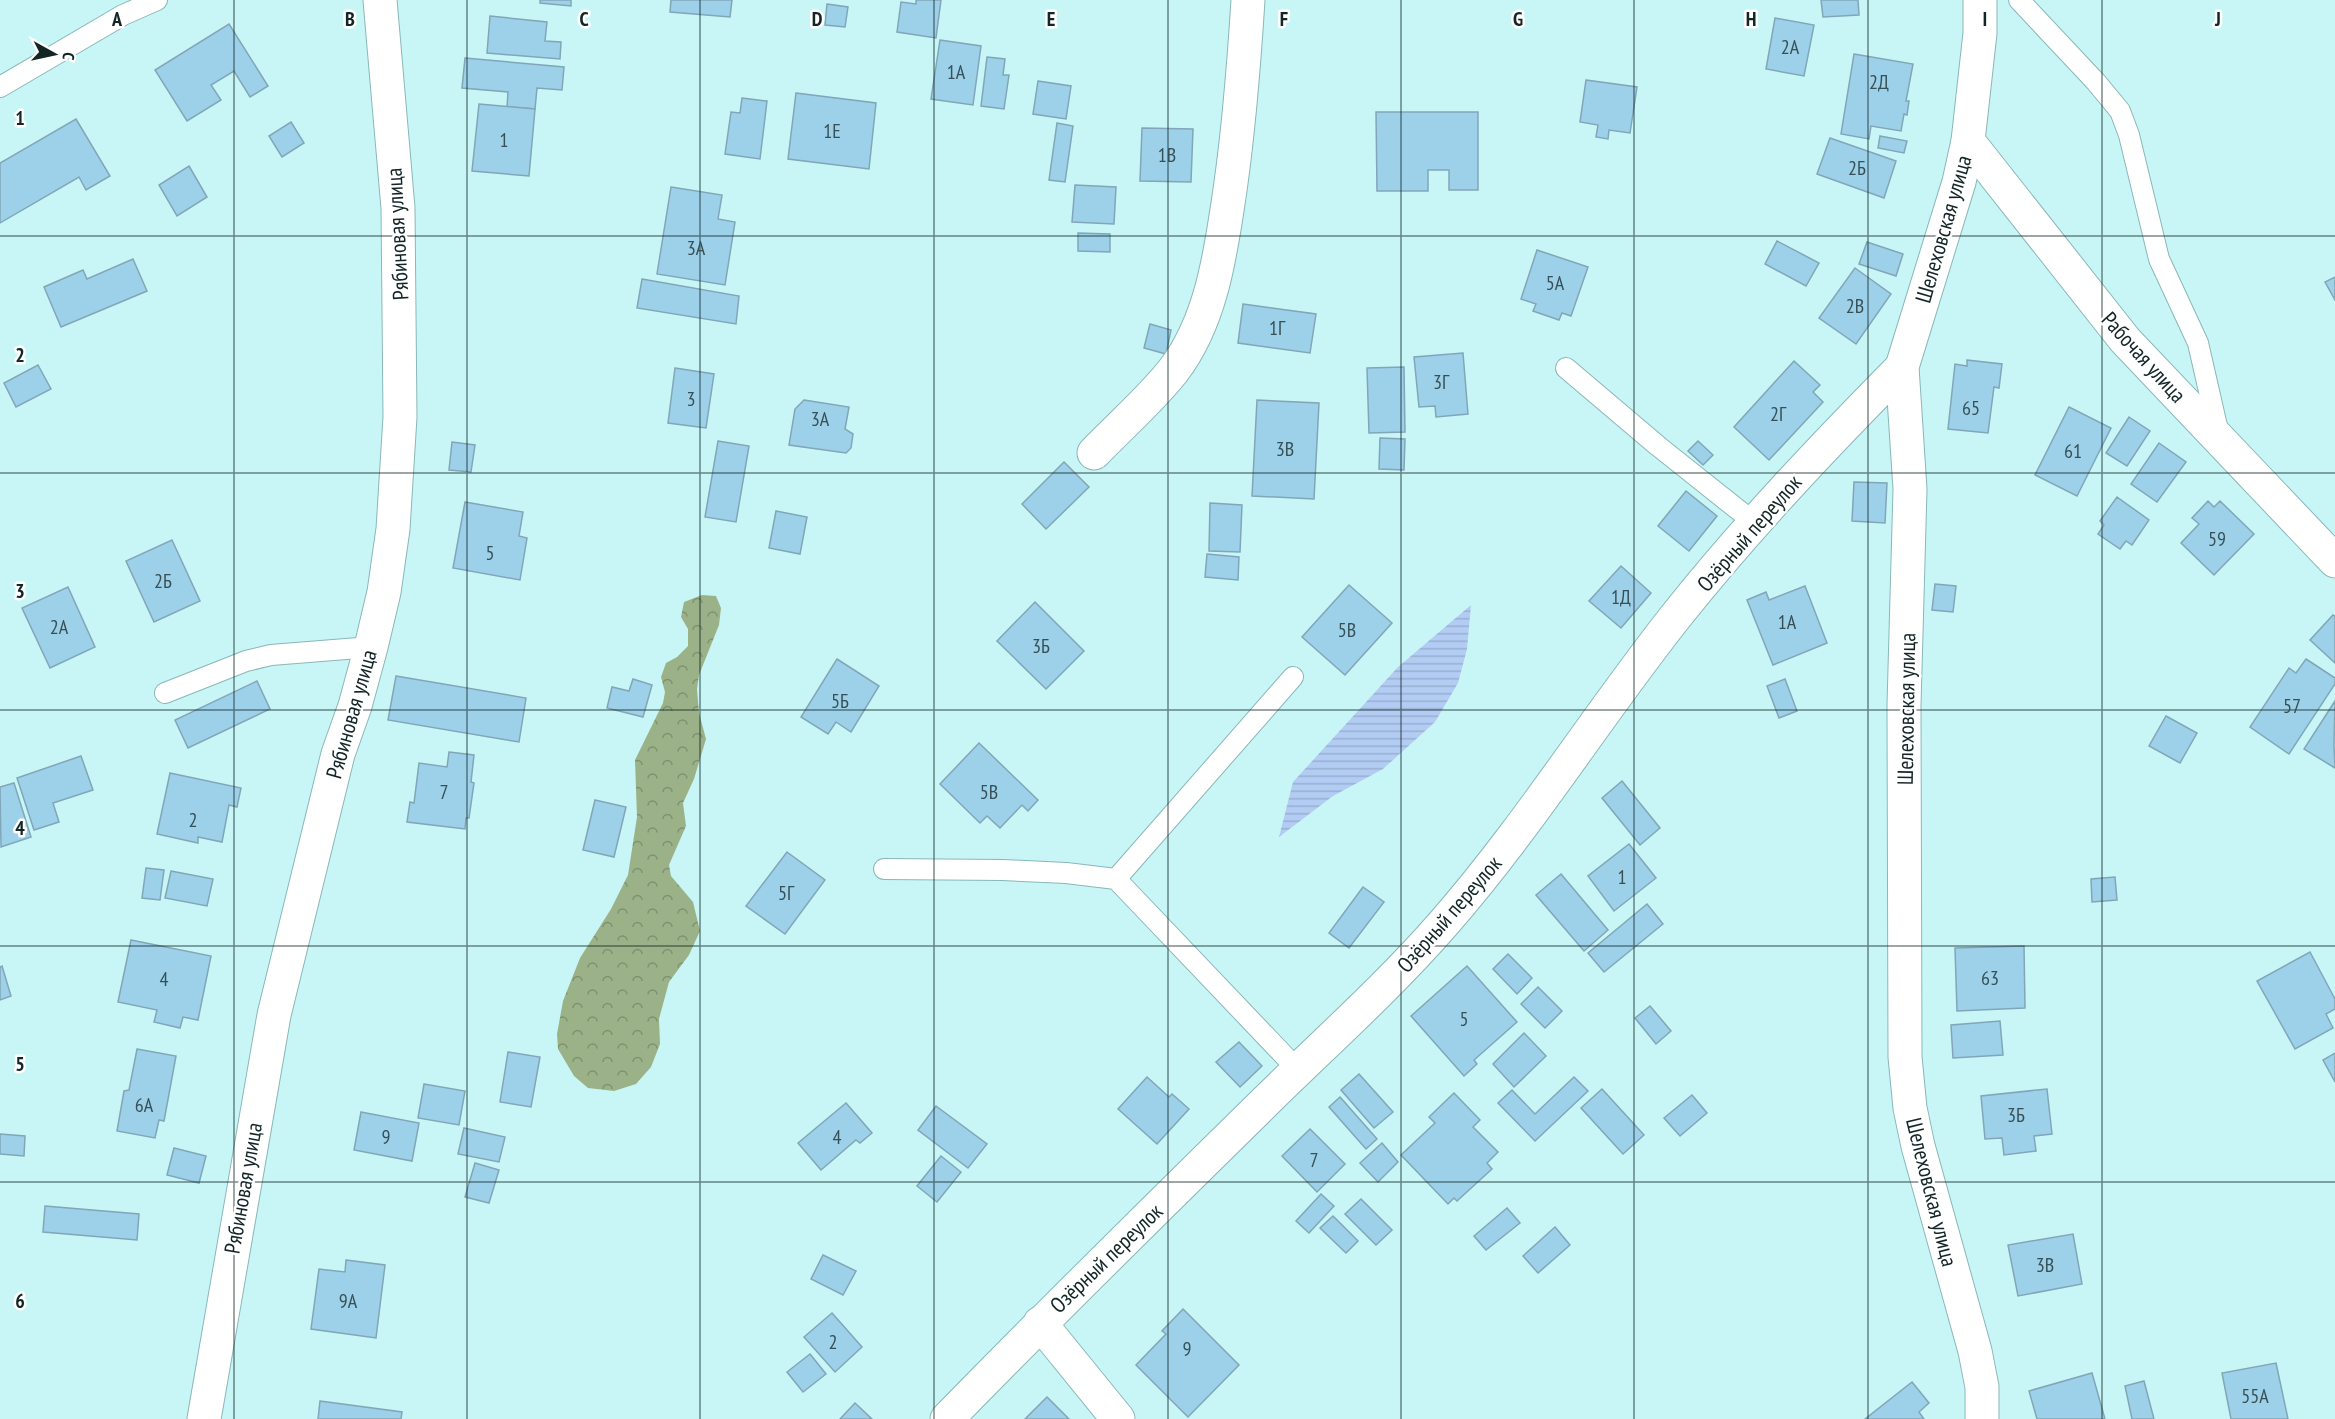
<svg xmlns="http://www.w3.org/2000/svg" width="2335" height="1419" viewBox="0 0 2335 1419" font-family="'PT Sans Narrow',sans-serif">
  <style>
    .forest { fill: url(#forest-crowns) }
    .water { fill: url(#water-rules) }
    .building { fill: #9dd1e9; stroke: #81a6b8; stroke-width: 1.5 }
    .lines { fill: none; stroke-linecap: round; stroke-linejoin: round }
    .service-casing { stroke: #8ab7b7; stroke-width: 22 }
    .minor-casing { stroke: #8ab7b7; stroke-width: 35 }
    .service { stroke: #fff; stroke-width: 20 }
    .minor { stroke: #fff; stroke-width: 33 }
    .grid { fill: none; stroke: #132525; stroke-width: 1.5; stroke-opacity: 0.55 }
    .labels { text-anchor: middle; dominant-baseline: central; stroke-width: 5; stroke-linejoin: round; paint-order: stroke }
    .number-label { font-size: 20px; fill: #365056 }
    .street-label { font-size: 22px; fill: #132525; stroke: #fff }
    .grid-label { font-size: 20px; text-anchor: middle; font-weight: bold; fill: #132525; stroke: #fff; stroke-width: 5; stroke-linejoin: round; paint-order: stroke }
  </style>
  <defs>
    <pattern id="forest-crowns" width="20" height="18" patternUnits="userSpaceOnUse" patternTransform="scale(1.5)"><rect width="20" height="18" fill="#9bb288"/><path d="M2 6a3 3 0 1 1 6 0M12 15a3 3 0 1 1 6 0" fill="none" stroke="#7d916f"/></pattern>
    <pattern id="water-rules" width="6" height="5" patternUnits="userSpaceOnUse" patternTransform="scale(1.5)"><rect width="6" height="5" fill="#b3ccf4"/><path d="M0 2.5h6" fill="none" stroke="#99afd1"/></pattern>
  </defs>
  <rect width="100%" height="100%" fill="#c8f6f6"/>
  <!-- forest -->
  <polygon class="forest" points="702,595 716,596 721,608 719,625 699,675 697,689 699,713 706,739 694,779 683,803 686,826 669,865 671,876 693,902 700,931 689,955 669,982 659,1019 660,1044 651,1067 636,1084 614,1091 588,1088 574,1076 558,1049 557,1034 563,1001 580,958 611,909 628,875 637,817 635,760 663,703 665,692 661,677 666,663 677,657 688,646 688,629 681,617 684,602"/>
  <!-- water -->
  <polygon class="water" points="1471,605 1467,649 1458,683 1435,722 1383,769 1333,796 1279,837 1293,782 1398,667"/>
  <!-- building -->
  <g class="building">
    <polygon points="540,0 571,0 571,6 540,3"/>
    <polygon points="671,0 732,0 730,17 670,12"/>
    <polygon points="916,0 941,0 936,38 897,32 901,2 916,4"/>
    <polygon points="1821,0 1858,0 1859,15 1823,17"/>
    <polygon points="827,4 848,7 845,27 825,25"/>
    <polygon points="490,16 547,22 545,41 561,42 560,59 487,53"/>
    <polygon points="1775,18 1814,25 1804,76 1766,69"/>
    <polygon points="229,24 268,86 250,97 234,71 211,85 221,100 187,121 155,70"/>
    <polygon points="940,40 981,46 973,105 931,99"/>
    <polygon points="1854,54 1913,64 1906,101 1909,101 1907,115 1904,114 1901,131 1871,126 1869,139 1841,134"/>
    <polygon points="987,57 1005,59 1003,75 1009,75 1004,109 981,106"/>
    <polygon points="465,58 564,67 562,90 537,88 535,109 507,107 508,92 462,88"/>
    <polygon points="1586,80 1637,87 1630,133 1609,130 1608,139 1596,137 1598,125 1580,122"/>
    <polygon points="1038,81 1071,86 1066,119 1033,114"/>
    <polygon points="796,93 876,103 869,169 788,159"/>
    <polygon points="742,98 767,101 760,159 725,154 731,112 740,113"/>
    <polygon points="479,104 535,109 529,176 472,171"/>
    <polygon points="1376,112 1478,112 1478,190 1449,190 1449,170 1428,170 1428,191 1377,191"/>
    <polygon points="76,119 110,176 86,190 79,177 0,223 0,163"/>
    <polygon points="291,122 304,143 282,157 269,136"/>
    <polygon points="1057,123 1073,126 1065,182 1049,180"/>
    <polygon points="1142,128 1193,129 1191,182 1140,181"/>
    <polygon points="1880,136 1907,141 1904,153 1878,148"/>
    <polygon points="1830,138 1896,161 1884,198 1817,174"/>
    <polygon points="189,166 207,197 177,216 159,185"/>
    <polygon points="1075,185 1116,187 1114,224 1072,222"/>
    <polygon points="671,187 722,195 718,219 735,222 725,285 657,274"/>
    <polygon points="1078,233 1110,234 1110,252 1078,251"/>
    <polygon points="1777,241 1819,263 1806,286 1765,264"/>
    <polygon points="1867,242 1903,254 1896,276 1859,264"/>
    <polygon points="1537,250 1588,267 1571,316 1562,313 1559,320 1533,311 1536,304 1521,299"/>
    <polygon points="133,259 147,291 61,327 44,287 83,270 87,279"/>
    <polygon points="1855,268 1891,294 1856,344 1819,318"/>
    <polygon points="2335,277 2335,300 2325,282"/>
    <polygon points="642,279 739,296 736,324 637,308"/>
    <polygon points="1243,304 1316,314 1310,353 1238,343"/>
    <polygon points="1150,324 1171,330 1166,354 1144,348"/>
    <polygon points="1463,353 1468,414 1436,417 1435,406 1419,407 1414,357"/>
    <polygon points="1967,360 2002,364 1999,388 1994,387 1988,433 1948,429 1955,364 1967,366"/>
    <polygon points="1794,361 1820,385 1813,392 1823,402 1769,460 1734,427"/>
    <polygon points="38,365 51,389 16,407 4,383"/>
    <polygon points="1404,367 1405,432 1369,433 1367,368"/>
    <polygon points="675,368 714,374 706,428 668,423"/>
    <polygon points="804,400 849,407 845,429 853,434 851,448 846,453 789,445 795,409"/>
    <polygon points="1257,400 1319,403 1314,499 1252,496"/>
    <polygon points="2069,407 2111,428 2077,496 2035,475"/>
    <polygon points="2129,417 2150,431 2127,466 2106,453"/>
    <polygon points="1380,438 1405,439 1404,470 1379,469"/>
    <polygon points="718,441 749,446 736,522 705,517"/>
    <polygon points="1698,441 1713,455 1703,465 1688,451"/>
    <polygon points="452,442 475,445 471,472 449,470"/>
    <polygon points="2159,443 2186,462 2157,502 2131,484"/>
    <polygon points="1064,462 1089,487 1046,529 1022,504"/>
    <polygon points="1854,482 1887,483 1885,523 1852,521"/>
    <polygon points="1686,491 1717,516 1689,551 1658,526"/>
    <polygon points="2117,497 2149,520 2132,545 2126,541 2120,549 2098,534 2104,525 2100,521"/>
    <polygon points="2208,501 2214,507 2220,501 2254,534 2214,575 2181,543 2199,524 2192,518"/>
    <polygon points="465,502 523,512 519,536 527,538 520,580 453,568"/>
    <polygon points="1210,503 1242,505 1240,552 1209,551"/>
    <polygon points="776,511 807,517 800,554 769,548"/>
    <polygon points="172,540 200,601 154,622 126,561"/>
    <polygon points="1207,554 1239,557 1238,580 1205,577"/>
    <polygon points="1621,566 1651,593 1621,628 1589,601"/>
    <polygon points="1935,584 1956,586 1953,612 1932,610"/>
    <polygon points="1349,585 1392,623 1345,675 1302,637"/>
    <polygon points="1805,586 1827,643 1773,665 1747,600 1766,592 1769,600"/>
    <polygon points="68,587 95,647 50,668 22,608"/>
    <polygon points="1035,602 1084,651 1046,689 997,641"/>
    <polygon points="2333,615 2335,616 2335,663 2310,640"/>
    <polygon points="837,659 879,686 851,732 836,722 828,734 801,717"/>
    <polygon points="2306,659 2335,678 2335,684 2289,754 2250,727 2289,668 2296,673"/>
    <polygon points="396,676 526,698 519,742 388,720"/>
    <polygon points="633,679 652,685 643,717 607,708 612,687 629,691"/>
    <polygon points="1785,679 1797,711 1779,718 1767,686"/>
    <polygon points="257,681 270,709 188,748 175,720"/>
    <polygon points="2335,701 2334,745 2335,768 2304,749"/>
    <polygon points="2166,716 2197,733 2180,763 2149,746"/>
    <polygon points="979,743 1038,800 1028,811 1022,805 1000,828 987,816 980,823 940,784"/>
    <polygon points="449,752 474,755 471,782 474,783 469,818 466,818 465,829 407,822 410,802 414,803 419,763 447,767"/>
    <polygon points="81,756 93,790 53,803 59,822 34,830 17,778"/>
    <polygon points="170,773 241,788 237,807 229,805 222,842 198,837 198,843 157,834"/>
    <polygon points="1622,781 1660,828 1640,845 1602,798"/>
    <polygon points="14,783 31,837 1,847 0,787"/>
    <polygon points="595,800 626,807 614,857 583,850"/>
    <polygon points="1629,844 1656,878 1614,911 1588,876"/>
    <polygon points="787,852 825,880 785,934 746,906"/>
    <polygon points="146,868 164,870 160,900 142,898"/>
    <polygon points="171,871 213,879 207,906 165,898"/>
    <polygon points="1561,874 1608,930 1584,951 1536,895"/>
    <polygon points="2115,877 2117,900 2092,902 2091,879"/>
    <polygon points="1363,887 1384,902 1349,948 1329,933"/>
    <polygon points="1647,904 1663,924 1604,972 1588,953"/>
    <polygon points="131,940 211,956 198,1020 183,1017 180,1028 154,1022 157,1010 118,1002"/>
    <polygon points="2024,946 2025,1008 1957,1011 1955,948"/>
    <polygon points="2310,952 2335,999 2335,1009 2326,1014 2333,1028 2295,1049 2257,981"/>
    <polygon points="1508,954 1532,978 1517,994 1493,969"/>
    <polygon points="2,966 11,996 0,1000 0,967"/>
    <polygon points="1467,966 1517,1022 1474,1060 1477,1064 1464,1076 1411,1016"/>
    <polygon points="1538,987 1562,1011 1545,1028 1521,1004"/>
    <polygon points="1650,1006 1671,1031 1656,1044 1635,1018"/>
    <polygon points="2000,1021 2003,1055 1953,1058 1951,1025"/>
    <polygon points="1524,1033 1546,1056 1514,1087 1493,1064"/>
    <polygon points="1239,1042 1262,1066 1240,1087 1216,1062"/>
    <polygon points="137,1049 176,1056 164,1121 159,1120 155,1138 117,1131 124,1091 129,1090"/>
    <polygon points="508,1052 540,1057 531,1107 500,1102"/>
    <polygon points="2335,1053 2335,1082 2323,1060"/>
    <polygon points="1359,1074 1393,1112 1374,1128 1341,1090"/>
    <polygon points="1147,1077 1169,1097 1172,1094 1189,1109 1157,1144 1118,1109"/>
    <polygon points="1574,1077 1588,1091 1535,1141 1498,1103 1512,1090 1535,1114"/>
    <polygon points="424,1084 465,1091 459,1125 418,1118"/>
    <polygon points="1602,1089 1644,1135 1623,1154 1581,1108"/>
    <polygon points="2047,1089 2052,1134 2034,1136 2036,1151 2004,1155 2002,1138 1985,1139 1981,1096"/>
    <polygon points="1454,1093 1480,1120 1473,1127 1498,1152 1487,1163 1492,1169 1457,1201 1454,1198 1448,1204 1401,1155 1435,1123 1429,1117"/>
    <polygon points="1692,1095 1707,1113 1680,1136 1664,1118"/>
    <polygon points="1340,1097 1377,1139 1366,1149 1329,1107"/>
    <polygon points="846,1103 872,1133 860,1143 856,1140 821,1170 798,1143"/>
    <polygon points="936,1106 987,1144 968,1168 918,1130"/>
    <polygon points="361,1112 419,1123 412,1161 354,1150"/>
    <polygon points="464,1128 505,1137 499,1162 458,1154"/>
    <polygon points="1310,1129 1345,1164 1317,1192 1282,1156"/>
    <polygon points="0,1134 25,1136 24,1156 0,1154"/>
    <polygon points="1382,1143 1398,1162 1378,1182 1360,1163"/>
    <polygon points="174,1148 206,1156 199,1183 167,1175"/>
    <polygon points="941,1156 961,1172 937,1202 917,1186"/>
    <polygon points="475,1163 499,1170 489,1203 465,1197"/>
    <polygon points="1321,1194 1334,1206 1309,1233 1296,1221"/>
    <polygon points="1361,1199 1392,1230 1376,1245 1345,1214"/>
    <polygon points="45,1206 139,1214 137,1240 43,1232"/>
    <polygon points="1507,1208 1520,1223 1486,1250 1474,1236"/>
    <polygon points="1333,1216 1358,1241 1346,1253 1320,1228"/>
    <polygon points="1555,1227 1570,1245 1538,1273 1523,1256"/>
    <polygon points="2073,1234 2082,1284 2018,1296 2008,1245"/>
    <polygon points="823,1255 856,1271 843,1295 811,1279"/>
    <polygon points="346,1260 385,1265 376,1338 311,1329 319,1269 345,1272"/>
    <polygon points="1183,1309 1239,1365 1188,1417 1136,1365 1166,1334 1162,1331"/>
    <polygon points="832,1313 862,1347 835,1372 804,1337"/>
    <polygon points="810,1354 826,1374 803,1392 787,1372"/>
    <polygon points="2276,1363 2288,1419 2231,1419 2222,1373"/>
    <polygon points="2092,1373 2105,1419 2037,1419 2029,1391"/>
    <polygon points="2144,1381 2154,1419 2132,1419 2125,1386"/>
    <polygon points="1912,1382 1929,1403 1919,1412 1924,1419 1865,1419"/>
    <polygon points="1047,1397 1069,1419 1025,1419"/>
    <polygon points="320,1401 402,1412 401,1419 318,1419"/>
    <polygon points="855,1403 872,1419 840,1419"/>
  </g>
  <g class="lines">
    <defs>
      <g id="service">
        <polyline points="2019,0 2096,82 2120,111 2129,135 2159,259 2198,343 2219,435"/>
        <polyline points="0,87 123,15 157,0"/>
        <polyline points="1566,368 1658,446 1756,524"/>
        <polyline points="165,693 246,661 271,655 371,647"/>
        <polyline points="884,869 1003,870 1066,873 1116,879 1298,1070"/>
        <polyline points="1116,879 1293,677"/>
      </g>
      <g id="minor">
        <polyline points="1980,0 1980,33 1968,141 1959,182 1902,367 1910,489 1904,705 1905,1057 1910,1108 1918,1146 1975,1351 1982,1387 1982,1419"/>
        <polyline points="1968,141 2125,340 2335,561"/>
        <path d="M1094,453C1119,427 1151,399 1173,371C1212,321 1221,251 1230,190C1239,127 1244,64 1248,0"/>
        <polyline points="1040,1323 1118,1419"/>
        <polyline points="204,1419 274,1015 338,754 355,706 371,647 384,592 393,529 400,417 398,208 380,0"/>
        <path d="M947,1419C1052,1311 1159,1206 1266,1101C1326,1042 1388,987 1443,924C1528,827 1596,717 1676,616C1746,528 1824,446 1902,367"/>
      </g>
    </defs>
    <!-- service casing -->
    <use href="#service" class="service-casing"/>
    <!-- minor casing -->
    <use href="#minor" class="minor-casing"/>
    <!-- service -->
    <use href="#service" class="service"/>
    <!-- minor -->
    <use href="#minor" class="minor"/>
  </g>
  <!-- grid -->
  <path class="grid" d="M234,0V1419M467,0V1419M700,0V1419M934,0V1419M1168,0V1419M1401,0V1419M1634,0V1419M1868,0V1419M2102,0V1419M0,236H2335M0,473H2335M0,710H2335M0,946H2335M0,1182H2335"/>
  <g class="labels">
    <!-- number labels -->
    <g class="number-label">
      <text x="1790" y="47">2А</text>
      <text x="956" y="72">1А</text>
      <text x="1879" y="82">2Д</text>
      <text x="832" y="131">1Е</text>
      <text x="504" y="140">1</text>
      <text x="1167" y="155">1В</text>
      <text x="1857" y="168">2Б</text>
      <text x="696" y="248">3А</text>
      <text x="1555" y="283">5А</text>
      <text x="1855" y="306">2В</text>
      <text x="1277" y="328">1Г</text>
      <text x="1441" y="382">3Г</text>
      <text x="691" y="399">3</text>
      <text x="1971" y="408">65</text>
      <text x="1778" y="414">2Г</text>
      <text x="820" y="419">3А</text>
      <text x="1285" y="449">3В</text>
      <text x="2073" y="451">61</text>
      <text x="2217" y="539">59</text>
      <text x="490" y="553">5</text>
      <text x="163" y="581">2Б</text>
      <text x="1621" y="597">1Д</text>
      <text x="1787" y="622">1А</text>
      <text x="59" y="627">2А</text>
      <text x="1347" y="630">5В</text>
      <text x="1041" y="646">3Б</text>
      <text x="840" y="701">5Б</text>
      <text x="2292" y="706">57</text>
      <text x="444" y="792">7</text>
      <text x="989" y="792">5В</text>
      <text x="193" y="820">2</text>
      <text x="1622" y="877">1</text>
      <text x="786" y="893">5Г</text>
      <text x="1990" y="978">63</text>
      <text x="164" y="979">4</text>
      <text x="1464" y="1019">5</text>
      <text x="144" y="1105">6А</text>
      <text x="2016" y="1115">3Б</text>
      <text x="386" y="1137">9</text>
      <text x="837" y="1137">4</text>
      <text x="1314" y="1160">7</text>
      <text x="2045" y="1265">3В</text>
      <text x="348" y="1301">9А</text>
      <text x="833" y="1342">2</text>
      <text x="1187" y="1349">9</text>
      <text x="2255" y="1396">55А</text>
    </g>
    <!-- street labels -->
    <g class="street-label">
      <text transform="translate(1943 229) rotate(-74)">Шелеховская улица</text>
      <text transform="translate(397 234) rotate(-93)">Рябиновая улица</text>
      <text transform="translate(2144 357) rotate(48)">Рабочая улица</text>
      <text transform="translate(1749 533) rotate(-49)">Озёрный переулок</text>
      <text transform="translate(1906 709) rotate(-89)">Шелеховская улица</text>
      <text transform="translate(351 714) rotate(-74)">Рябиновая улица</text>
      <text transform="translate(1449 914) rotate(-49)">Озёрный переулок</text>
      <text transform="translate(243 1188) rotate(-80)">Рябиновая улица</text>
      <text transform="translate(1932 1192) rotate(76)">Шелеховская улица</text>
      <text transform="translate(1106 1258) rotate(-44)">Озёрный переулок</text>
    </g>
  </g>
  <g class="grid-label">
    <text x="117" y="26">A</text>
    <text x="350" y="26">B</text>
    <text x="584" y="26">C</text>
    <text x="817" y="26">D</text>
    <text x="1051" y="26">E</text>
    <text x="1284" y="26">F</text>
    <text x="1518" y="26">G</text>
    <text x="1751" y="26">H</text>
    <text x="1985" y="26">I</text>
    <text x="2218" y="26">J</text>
    <text x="20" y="125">1</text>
    <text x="20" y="362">2</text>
    <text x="20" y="598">3</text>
    <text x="20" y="835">4</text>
    <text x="20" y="1071">5</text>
    <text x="20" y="1308">6</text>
  </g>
  <!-- north arrow -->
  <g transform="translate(54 54) rotate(98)" stroke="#ffffff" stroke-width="4.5" paint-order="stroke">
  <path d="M0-4.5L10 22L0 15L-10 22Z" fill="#132525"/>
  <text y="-9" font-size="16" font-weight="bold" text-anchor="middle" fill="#132525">С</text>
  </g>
</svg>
